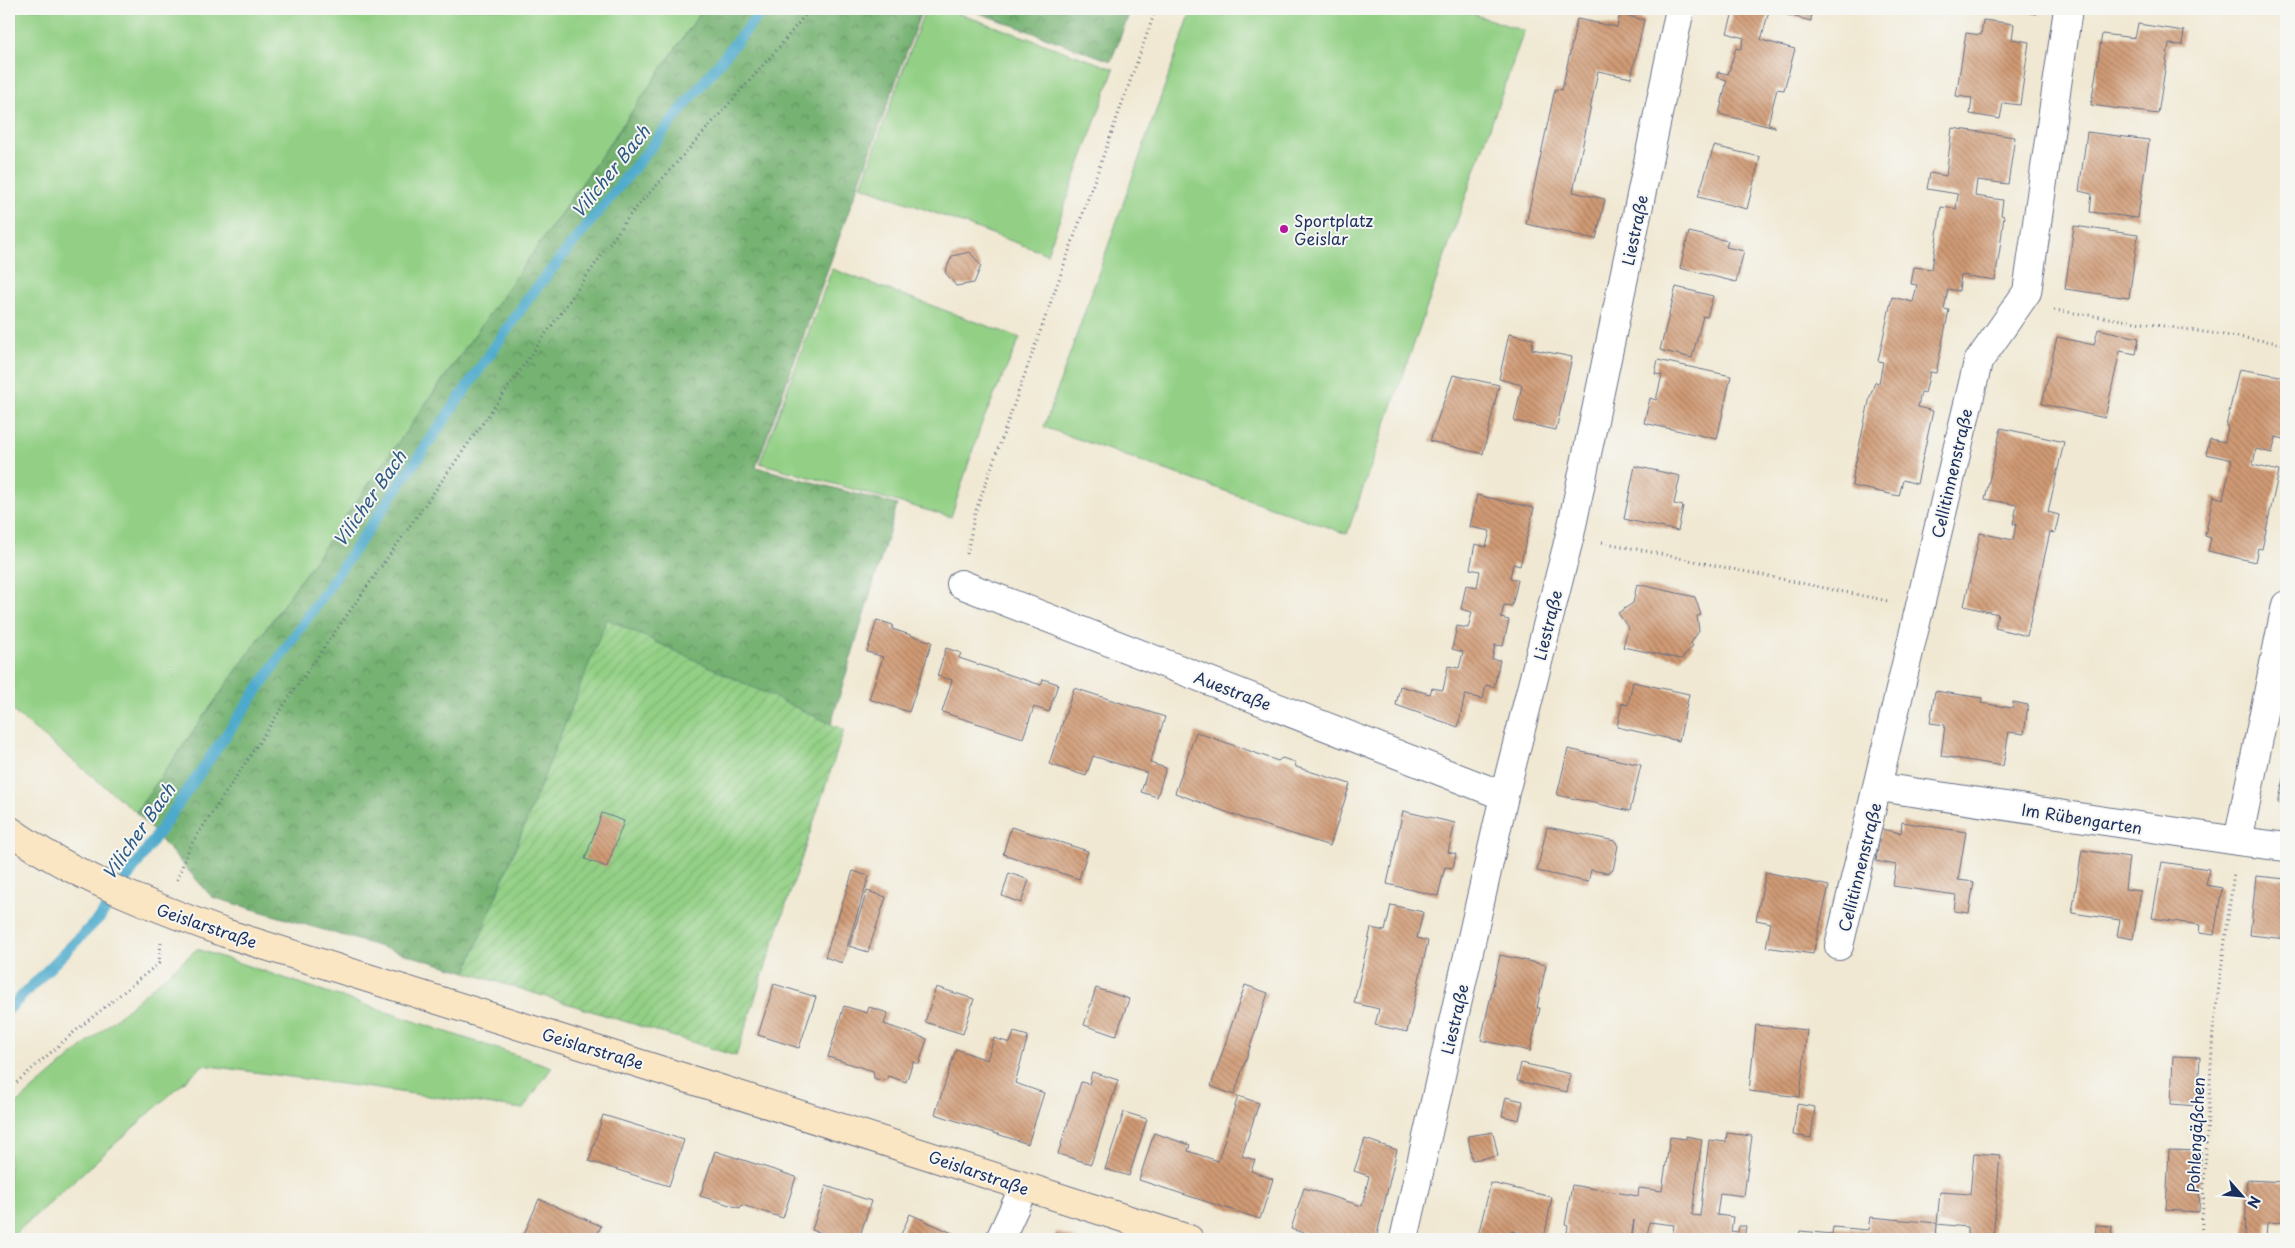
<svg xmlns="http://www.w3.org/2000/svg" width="2295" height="1248" viewBox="0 0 2295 1248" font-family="'Playpen Sans',sans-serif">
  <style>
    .grass { fill: #93d085; stroke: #578072 }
    .forest { fill: url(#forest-crowns); stroke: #487068 }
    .garden { fill: url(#garden-furrows); stroke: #578072 }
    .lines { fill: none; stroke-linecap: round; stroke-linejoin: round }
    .stream { stroke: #4eaacc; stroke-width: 11 }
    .building { fill: url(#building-back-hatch) }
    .street-casing { stroke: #667087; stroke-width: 30 }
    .secondary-casing { stroke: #667087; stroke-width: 30 }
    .path { stroke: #667087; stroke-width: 3; stroke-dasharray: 1 4; stroke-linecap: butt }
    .street { stroke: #fff; stroke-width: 28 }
    .secondary { stroke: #fbe6c4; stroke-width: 28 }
    .poi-dot { fill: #b5179e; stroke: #f6f6f2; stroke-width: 2 }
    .labels { text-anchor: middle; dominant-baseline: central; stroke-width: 4; stroke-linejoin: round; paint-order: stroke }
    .poi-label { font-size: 16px; fill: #1b2f5e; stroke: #f6f6f2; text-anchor: start }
    .street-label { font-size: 16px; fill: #1b2f5e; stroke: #f6f6f2 }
    .water-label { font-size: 18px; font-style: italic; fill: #2d5a84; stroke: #f6f6f2 }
  </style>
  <defs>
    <pattern id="forest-crowns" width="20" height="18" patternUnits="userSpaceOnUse" patternTransform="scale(1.25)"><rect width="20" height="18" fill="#76b272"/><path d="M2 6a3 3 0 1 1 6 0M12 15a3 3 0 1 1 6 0" fill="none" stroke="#609161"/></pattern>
    <pattern id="garden-furrows" width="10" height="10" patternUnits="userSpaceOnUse" patternTransform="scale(1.25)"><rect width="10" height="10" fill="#93d085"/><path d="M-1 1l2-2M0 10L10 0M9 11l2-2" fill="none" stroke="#7eb375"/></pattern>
    <pattern id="building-back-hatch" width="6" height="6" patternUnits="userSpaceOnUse" patternTransform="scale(1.25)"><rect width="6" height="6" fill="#d09a74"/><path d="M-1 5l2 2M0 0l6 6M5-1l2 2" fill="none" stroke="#a87e62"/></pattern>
  </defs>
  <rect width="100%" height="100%" fill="#f6f6f2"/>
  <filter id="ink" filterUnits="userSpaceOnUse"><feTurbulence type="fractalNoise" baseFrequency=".02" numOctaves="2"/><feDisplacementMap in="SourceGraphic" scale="10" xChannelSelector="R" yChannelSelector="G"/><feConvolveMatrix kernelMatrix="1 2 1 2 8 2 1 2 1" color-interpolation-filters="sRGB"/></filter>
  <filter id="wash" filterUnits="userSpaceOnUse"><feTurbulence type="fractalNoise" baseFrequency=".0096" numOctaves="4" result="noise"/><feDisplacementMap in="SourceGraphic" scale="20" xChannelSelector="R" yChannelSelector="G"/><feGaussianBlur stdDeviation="1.12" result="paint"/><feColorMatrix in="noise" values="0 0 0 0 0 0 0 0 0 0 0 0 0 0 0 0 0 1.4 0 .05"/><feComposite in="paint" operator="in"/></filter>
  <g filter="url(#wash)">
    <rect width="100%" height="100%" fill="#f0e8d2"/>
    <!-- grass -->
    <g class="grass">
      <polygon points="9,9 703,9 586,178 136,812 9,708"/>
      <polygon points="925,9 946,9 1114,69 1047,254 861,186"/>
      <polygon points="1192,9 1458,9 1524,31 1347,534 1044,427"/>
      <polygon points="832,269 1020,338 981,425 951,517 760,463"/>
      <polygon points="197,949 552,1067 523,1109 203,1065 9,1239 9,1110"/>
    </g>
    <!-- forest -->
    <g class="forest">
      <polygon points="703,9 922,9 756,467 897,505 831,724 607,619 466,972 212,897 136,812 586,178"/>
      <polygon points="968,9 1131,9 1111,61"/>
    </g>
    <!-- garden -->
    <polygon class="garden" points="607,619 844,730 736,1056 466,972"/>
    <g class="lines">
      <!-- stream -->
      <polyline class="stream" points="9,1009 100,917 530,296 763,9"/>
    </g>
    <g id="blocks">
      <!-- building -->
      <g class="building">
        <polygon points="1734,9 1769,11 1761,40 1795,49 1784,90 1777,89 1768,124 1775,126 1775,128 1719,114 1727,80 1717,77 1718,72 1728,74 1736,48 1741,49 1744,38 1727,33"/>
        <polygon points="1777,9 1812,9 1811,21 1776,12"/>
        <polygon points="2010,9 2038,9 2037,14"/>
        <polygon points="1620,14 1644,20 1631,78 1598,71 1573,192 1605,199 1596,239 1526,224 1555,89 1562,90 1577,19 1617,27"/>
        <polygon points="1983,20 2014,24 2012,39 2029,42 2020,105 2003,103 2000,119 1970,114 1972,98 1956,96 1966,33 1981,35"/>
        <polygon points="2138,24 2184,31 2182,45 2169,44 2158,114 2091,105 2102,34 2135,38"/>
        <polygon points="1952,128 2015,137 2008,184 1977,180 1975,196 2003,200 2001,215 2004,216 2000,248 1995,280 1961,275 1959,291 1948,289 1944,309 1949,310 1936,373 1930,372 1925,393 1921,392 1918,407 1933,411 1917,484 1903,480 1899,496 1852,486 1854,470 1870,397 1875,382 1879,383 1883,362 1878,361 1892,297 1913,302 1917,285 1911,284 1914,267 1932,269 1941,207 1956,209 1958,194 1927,189 1930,173 1946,176"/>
        <polygon points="2087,132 2149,140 2138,218 2090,212 2092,194 2079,191"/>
        <polygon points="1714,146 1760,157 1747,209 1698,197"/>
        <polygon points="2074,226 2138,235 2129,298 2065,289"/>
        <polygon points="1689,232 1728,241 1726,247 1744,251 1736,282 1680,268"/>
        <polygon points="970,252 981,266 974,283 956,286 945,272 952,256"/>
        <polygon points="1676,287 1713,296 1707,317 1703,316 1692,358 1660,350"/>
        <polygon points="2098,329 2139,338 2136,354 2120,351 2105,418 2042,404 2057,337 2094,345"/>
        <polygon points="1509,334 1533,339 1532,349 1572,357 1556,430 1514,421 1522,385 1499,379"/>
        <polygon points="1658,360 1731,376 1717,439 1644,423 1650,398 1656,400 1662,375 1655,374"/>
        <polygon points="2239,369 2286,377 2286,429 2284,439 2276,437 2272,453 2256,449 2253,465 2279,471 2262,549 2258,548 2255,562 2208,551 2211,538 2205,536 2213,496 2223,499 2232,460 2206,454 2210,439 2225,442 2228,427 2226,426"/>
        <polygon points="1453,375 1499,385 1483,454 1430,441"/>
        <polygon points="2001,428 2064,442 2048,512 2059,515 2055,533 2050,532 2027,636 1995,628 1998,614 1964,606 1980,533 2013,540 2016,524 2013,524 2017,505 1985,499"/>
        <polygon points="1635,466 1680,476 1674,504 1683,506 1678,531 1624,519"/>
        <polygon points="1477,495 1534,508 1520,566 1513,564 1510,578 1518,580 1512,606 1504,605 1501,618 1509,620 1503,646 1495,645 1492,659 1500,660 1494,687 1486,685 1483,699 1465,695 1458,727 1396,705 1400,686 1430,694 1432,688 1443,690 1448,666 1459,668 1463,652 1452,649 1457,626 1468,628 1472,612 1461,609 1466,585 1477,587 1480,571 1470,569 1475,544 1486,547 1490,531 1470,527"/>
        <polygon points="1637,584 1695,597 1701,615 1697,616 1699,631 1691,643 1693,646 1681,659 1623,647 1628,628 1618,613 1633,603"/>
        <polygon points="877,620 893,625 892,629 932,642 909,712 869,699 883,657 867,652"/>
        <polygon points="946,648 961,653 959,658 1001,672 1041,685 1043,679 1058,684 1049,712 1034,707 1023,738 942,712 952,680 937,676"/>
        <polygon points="1633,682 1689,694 1679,741 1617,727 1622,703 1628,705"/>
        <polygon points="1074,688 1165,717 1150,763 1166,768 1157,797 1141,792 1147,773 1093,756 1086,776 1049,764"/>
        <polygon points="1935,691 1982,698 1981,703 2012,708 2013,702 2028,705 2024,734 2009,732 2003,766 1941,756 1945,725 1930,723"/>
        <polygon points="1196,732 1278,761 1282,758 1295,762 1296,767 1350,784 1330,846 1245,819 1175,793"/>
        <polygon points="1568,749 1641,765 1630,811 1557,795"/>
        <polygon points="2286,771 2286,805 2278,803"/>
        <polygon points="1403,811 1455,823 1448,852 1456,854 1453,868 1445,867 1438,896 1387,884"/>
        <polygon points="602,813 624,821 607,867 585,859"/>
        <polygon points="1902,822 1966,832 1958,880 1974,882 1969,913 1954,911 1956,895 1893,886 1896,865 1876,861 1881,829 1901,833"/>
        <polygon points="1011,827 1088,851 1079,879 1003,854"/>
        <polygon points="1547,827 1615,841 1618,846 1613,870 1608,873 1591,870 1588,882 1537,871"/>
        <polygon points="2082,850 2129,857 2125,889 2141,891 2133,939 2117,936 2120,920 2072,913"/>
        <polygon points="2162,862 2209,869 2206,885 2222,888 2214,935 2199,933 2200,925 2152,918"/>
        <polygon points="853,871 869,876 842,963 825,957"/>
        <polygon points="1766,872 1829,886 1813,954 1766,947 1771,923 1756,920"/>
        <polygon points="1009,873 1029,880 1021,903 1002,896"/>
        <polygon points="2256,876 2286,879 2286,939 2250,935"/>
        <polygon points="867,891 886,897 868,952 849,946"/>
        <polygon points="1391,905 1423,912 1417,938 1428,941 1407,1032 1375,1025 1379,1009 1354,1003 1371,928 1385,931"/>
        <polygon points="1500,955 1546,965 1537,1008 1540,1008 1530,1051 1481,1040"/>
        <polygon points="774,984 816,997 799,1048 758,1035"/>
        <polygon points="1245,985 1268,993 1234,1095 1211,1086"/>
        <polygon points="936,987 974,999 963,1034 925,1022"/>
        <polygon points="1096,988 1129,999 1116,1036 1084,1025"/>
        <polygon points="844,1006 867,1013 869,1007 888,1013 884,1024 927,1039 919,1064 913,1062 906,1082 888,1076 887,1079 882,1081 874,1078 873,1071 828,1057"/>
        <polygon points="1756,1025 1807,1030 1800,1097 1749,1091"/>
        <polygon points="1014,1032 1028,1036 1015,1083 1044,1093 1028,1144 935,1114 956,1049 987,1060 994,1038 1010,1043"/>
        <polygon points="2173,1056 2200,1057 2197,1106 2171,1104"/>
        <polygon points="1521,1063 1571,1074 1567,1092 1517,1081"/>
        <polygon points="1092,1072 1118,1080 1091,1164 1058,1154 1081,1082 1089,1084"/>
        <polygon points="1238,1096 1259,1103 1242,1156 1255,1160 1251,1171 1273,1179 1260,1219 1139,1180 1154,1133 1190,1145 1188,1151 1218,1161"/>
        <polygon points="1506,1097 1523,1101 1519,1120 1502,1116"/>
        <polygon points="1797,1104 1815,1107 1811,1138 1793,1135"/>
        <polygon points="1124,1112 1147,1119 1129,1176 1105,1169"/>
        <polygon points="603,1115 684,1140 669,1186 589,1161"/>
        <polygon points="1493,1132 1498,1156 1472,1160 1468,1136"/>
        <polygon points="1727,1133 1752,1136 1744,1196 1720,1193 1717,1215 1733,1217 1731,1231 1738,1232 1739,1226 1746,1226 1744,1239 1672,1239 1674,1225 1649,1222 1647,1239 1632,1239 1634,1220 1631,1239 1566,1239 1568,1226 1565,1225 1572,1185 1638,1196 1639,1188 1662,1191 1670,1137 1686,1139 1686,1136 1702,1139 1692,1215 1700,1216 1709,1140 1726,1142"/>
        <polygon points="1365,1139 1397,1150 1376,1239 1323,1239 1291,1229 1304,1188 1362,1206 1369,1176 1354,1171"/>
        <polygon points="2169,1150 2201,1151 2199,1212 2166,1210"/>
        <polygon points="715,1151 796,1177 783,1218 742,1205 740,1208 700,1196"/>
        <polygon points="1974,1153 2000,1155 1993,1239 1967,1239 1967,1227 1937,1224 1936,1239 1798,1239 1800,1231 1832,1234 1833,1227 1868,1230 1870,1217 1937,1223 1940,1192 1970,1194"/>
        <polygon points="2247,1180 2286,1182 2286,1220 2285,1222 2267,1223 2266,1239 2245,1239"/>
        <polygon points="1491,1183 1552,1197 1544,1239 1533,1239 1534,1236 1512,1231 1510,1239 1477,1239"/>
        <polygon points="826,1186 871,1201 859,1239 841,1239 812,1230"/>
        <polygon points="539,1199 601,1226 595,1239 522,1239"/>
        <polygon points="910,1214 952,1233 949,1239 899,1239"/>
        <polygon points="2096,1225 2112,1226 2111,1239 2095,1239"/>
        <polygon points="1056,1232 1078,1239 1054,1239"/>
      </g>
    </g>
  </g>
  <g filter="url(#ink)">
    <use href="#blocks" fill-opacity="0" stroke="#667087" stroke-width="1"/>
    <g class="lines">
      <defs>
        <g id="street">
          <polyline points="961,584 1504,796"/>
          <polyline points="1879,787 2238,841 2286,847"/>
          <polyline points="2238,841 2286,605"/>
          <polyline points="1839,946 1978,362 2027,292 2068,9"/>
          <polyline points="1000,1239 1024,1187"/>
          <polyline points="1404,1239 1504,796 1570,535 1680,9"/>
        </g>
        <path id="secondary" d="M9,830C75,877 149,905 225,933C547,1034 868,1135 1189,1239"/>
      </defs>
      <!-- street casing -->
      <use href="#street" class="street-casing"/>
      <!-- secondary casing -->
      <use href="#secondary" class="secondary-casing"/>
      <!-- path -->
      <g class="path">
        <polyline points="2054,310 2286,344"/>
        <polyline points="1602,542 1888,601"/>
        <polyline points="967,554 975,513 1156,9"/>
        <polyline points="177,880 190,846 294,690 630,215 774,53 810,9"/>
        <polyline points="9,1089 73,1033 159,963 161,943"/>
        <polyline points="2201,1239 2213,1031 2234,872"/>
      </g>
      <!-- street -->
      <use href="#street" class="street"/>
      <!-- secondary -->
      <use href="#secondary" class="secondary"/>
    </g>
  </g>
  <!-- markers -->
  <circle class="poi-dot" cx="1284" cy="229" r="5"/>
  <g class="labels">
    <!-- poi labels -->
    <g class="poi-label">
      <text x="1294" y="220">Sportplatz<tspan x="1294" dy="18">Geislar</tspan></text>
    </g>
    <!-- street labels -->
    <g class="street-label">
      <text transform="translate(1634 230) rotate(-78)">Liestraße</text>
      <text transform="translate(1951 473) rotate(-77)">Cellitinnenstraße</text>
      <text transform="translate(1547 625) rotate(-76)">Liestraße</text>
      <text transform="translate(1233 690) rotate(21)">Auestraße</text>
      <text transform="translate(2082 818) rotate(9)">Im Rübengarten</text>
      <text transform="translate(1859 867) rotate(-76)">Cellitinnenstraße</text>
      <text transform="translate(207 925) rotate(19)">Geislarstraße</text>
      <text transform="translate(1454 1019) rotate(-77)">Liestraße</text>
      <text transform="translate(593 1048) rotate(17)">Geislarstraße</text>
      <text transform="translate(2195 1135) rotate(-87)">Pohlengäßchen</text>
      <text transform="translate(979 1172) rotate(19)">Geislarstraße</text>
    </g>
    <!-- water labels -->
    <g class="water-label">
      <text transform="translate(610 171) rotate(-51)">Vilicher Bach</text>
      <text transform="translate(369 498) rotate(-55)">Vilicher Bach</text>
      <text transform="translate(138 831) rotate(-55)">Vilicher Bach</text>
    </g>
  </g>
  <!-- margin -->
  <rect width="2295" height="1248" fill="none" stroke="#f6f6f2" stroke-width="30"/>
  <!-- north arrow -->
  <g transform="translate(2242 1196) rotate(117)" stroke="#f6f6f2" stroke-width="4" paint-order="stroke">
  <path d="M0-4L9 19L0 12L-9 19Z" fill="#1b2f5e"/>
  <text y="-8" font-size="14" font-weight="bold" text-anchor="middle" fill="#1b2f5e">N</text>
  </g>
</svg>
